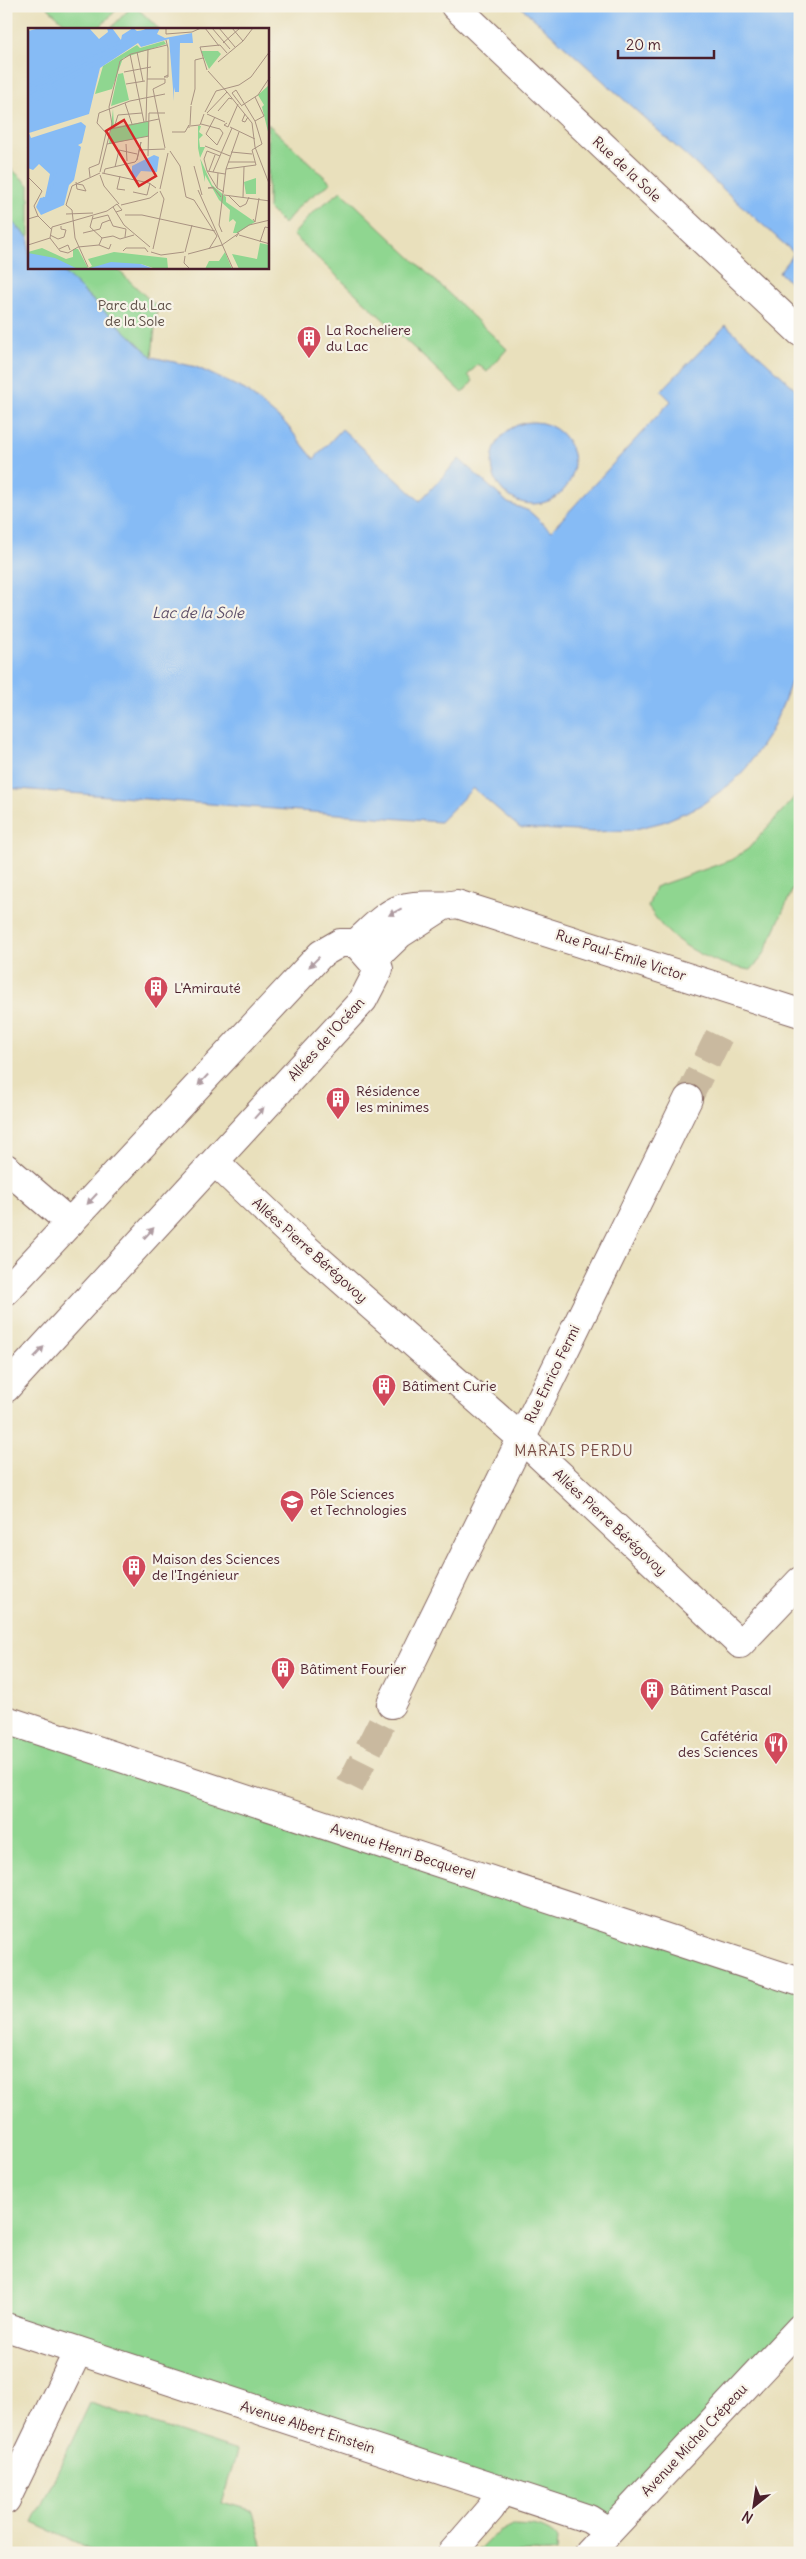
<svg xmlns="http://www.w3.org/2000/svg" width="806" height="2559" viewBox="0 0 806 2559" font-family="Delius,sans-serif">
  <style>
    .green { fill: #8fd690; stroke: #6c7a5e }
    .water { fill: #86bbf5; stroke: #686d90 }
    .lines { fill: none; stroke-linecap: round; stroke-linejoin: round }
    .street-tunnel { stroke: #c9b99f; stroke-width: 28; stroke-dasharray: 28 14; stroke-linecap: butt }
    .street-casing { stroke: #82635e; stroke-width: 30 }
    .secondary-casing { stroke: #82635e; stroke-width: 30 }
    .street { stroke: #fff; stroke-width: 28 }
    .secondary { stroke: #fff; stroke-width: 28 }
    .oneway { fill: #ae9aa0 }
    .labels { text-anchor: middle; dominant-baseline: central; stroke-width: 4.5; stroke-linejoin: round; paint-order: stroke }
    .street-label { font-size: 14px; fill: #4a1f2b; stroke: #f7f3e8 }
    .park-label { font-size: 14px; fill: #5b4d44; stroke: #f7f3e8 }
    .poi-label { font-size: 14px; fill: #4a1f2b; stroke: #f7f3e8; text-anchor: start }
    .water-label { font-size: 15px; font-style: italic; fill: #5c4e68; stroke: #f7f3e8 }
    .neighbourhood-label { font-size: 15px; letter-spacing: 1px; fill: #794e47; stroke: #f7f3e8 }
    .inset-river { fill: none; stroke: #86bbf5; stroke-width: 2.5 }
    .inset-road { fill: none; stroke: #a99382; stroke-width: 1 }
    .view { fill: #d62828; fill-opacity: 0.15; stroke: #d62828; stroke-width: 2.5 }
    .inset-edge { fill: none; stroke: #4a1f2b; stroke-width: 2.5 }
  </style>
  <rect width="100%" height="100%" fill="#f7f3e8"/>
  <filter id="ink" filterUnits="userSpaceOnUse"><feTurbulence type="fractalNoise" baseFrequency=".02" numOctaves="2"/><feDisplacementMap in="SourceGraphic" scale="10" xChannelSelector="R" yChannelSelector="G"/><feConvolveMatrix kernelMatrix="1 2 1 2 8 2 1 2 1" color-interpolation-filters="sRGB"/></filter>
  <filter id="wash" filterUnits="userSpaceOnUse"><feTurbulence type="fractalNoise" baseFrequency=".0096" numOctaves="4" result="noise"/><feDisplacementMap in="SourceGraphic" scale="20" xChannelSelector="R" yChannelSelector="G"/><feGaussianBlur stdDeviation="1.12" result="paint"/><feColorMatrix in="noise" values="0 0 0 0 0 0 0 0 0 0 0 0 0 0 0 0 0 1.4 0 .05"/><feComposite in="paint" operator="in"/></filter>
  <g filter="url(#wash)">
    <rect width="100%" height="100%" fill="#e9e0bc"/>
    <!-- green -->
    <g class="green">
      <polygon points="46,6 120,6 98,29 71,29"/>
      <polygon points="132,6 135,6 159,29 110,29"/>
      <polygon points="268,124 331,183 302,203 284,224 268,208"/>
      <polygon points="6,164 29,185 29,238 6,216"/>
      <polygon points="341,191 507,349 487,372 478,364 468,375 473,381 462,393 293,235 312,213"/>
      <polygon points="59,268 116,268 157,307 152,357"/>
      <path d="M800,791V873L764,954L751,970C722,966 689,952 667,931C660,925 654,915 648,907L655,887L731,860L748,849Z"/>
      <polygon points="6,1720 800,1982 800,2328 608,2531 6,2327"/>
      <polygon points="90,2403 237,2451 222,2502 253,2511 264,2553 100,2553 33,2523"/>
      <path d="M513,2525C531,2526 543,2525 557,2538L556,2552L475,2553L492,2536Z"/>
    </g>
    <!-- water -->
    <g class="water">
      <polygon points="520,6 800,6 800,292 779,272 794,253"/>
      <polygon points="6,216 29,238 29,268 59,268 152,357 196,367 245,390 286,424 314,459 342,429 420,501 459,459 508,503 529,511 551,531 671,401 661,391 726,325 800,393 800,657 783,704 771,731 747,767 733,782 700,806 663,822 632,830 595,832 520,828 473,788 440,822 6,788"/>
      <circle cx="533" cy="463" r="41"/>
    </g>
  </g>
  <g filter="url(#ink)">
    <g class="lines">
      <!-- street-tunnel -->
      <g class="street-tunnel">
        <polyline points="688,1099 719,1036"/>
        <polyline points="350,1786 391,1704"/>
      </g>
      <defs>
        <g id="street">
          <polyline points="455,6 800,332"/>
          <path d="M356,943C371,930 387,911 407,907C423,903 440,908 457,904L800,1013"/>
          <polyline points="373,960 400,934 442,907"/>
          <polyline points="215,1162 301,1244 521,1438 740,1644 800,1581"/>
          <polyline points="6,1168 70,1223"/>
          <polyline points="6,1291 321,954 340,943 356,943 379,969 363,1000 6,1388"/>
          <polyline points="391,1704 688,1099"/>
          <polyline points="6,1720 800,1982"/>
          <polyline points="6,2327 589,2519 608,2531"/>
          <polyline points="6,2500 78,2351"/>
          <polyline points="452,2553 491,2508 501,2491"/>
        </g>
        <polyline id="secondary" points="589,2553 800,2328"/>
      </defs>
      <!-- street casing -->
      <use href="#street" class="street-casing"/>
      <!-- secondary casing -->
      <use href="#secondary" class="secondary-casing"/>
      <!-- street -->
      <use href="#street" class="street"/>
      <!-- secondary -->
      <use href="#secondary" class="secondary"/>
    </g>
    <!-- one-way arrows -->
    <defs><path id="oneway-solid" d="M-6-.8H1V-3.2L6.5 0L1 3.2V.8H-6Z" transform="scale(1.25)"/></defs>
    <g class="oneway">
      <use href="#oneway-solid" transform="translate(395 912) rotate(152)"/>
      <use href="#oneway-solid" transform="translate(314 962) rotate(135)"/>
      <use href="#oneway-solid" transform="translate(203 1080) rotate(133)"/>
      <use href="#oneway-solid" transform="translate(259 1113) rotate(-48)"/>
      <use href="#oneway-solid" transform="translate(92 1199) rotate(133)"/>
      <use href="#oneway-solid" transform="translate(149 1233) rotate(-47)"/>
      <use href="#oneway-solid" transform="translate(39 1352) rotate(-47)"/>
    </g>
  </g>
  <!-- icons -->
  <defs>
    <symbol id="building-pin" viewBox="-11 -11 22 30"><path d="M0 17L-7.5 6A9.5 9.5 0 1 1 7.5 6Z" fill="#d1495b" stroke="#f7f3e8"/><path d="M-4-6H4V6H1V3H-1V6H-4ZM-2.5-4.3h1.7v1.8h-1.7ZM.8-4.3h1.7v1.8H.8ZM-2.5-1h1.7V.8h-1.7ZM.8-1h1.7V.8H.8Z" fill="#fff"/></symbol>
    <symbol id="university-pin" viewBox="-11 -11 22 30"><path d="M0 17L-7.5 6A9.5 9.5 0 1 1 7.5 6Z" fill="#d1495b" stroke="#f7f3e8"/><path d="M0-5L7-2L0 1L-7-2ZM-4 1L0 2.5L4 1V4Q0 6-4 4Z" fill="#fff"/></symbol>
    <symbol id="restaurant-pin" viewBox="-11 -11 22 30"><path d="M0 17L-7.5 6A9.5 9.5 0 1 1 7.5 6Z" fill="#d1495b" stroke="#f7f3e8"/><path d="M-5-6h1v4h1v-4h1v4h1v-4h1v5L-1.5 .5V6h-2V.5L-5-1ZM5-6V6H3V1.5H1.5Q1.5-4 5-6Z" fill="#fff"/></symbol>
  </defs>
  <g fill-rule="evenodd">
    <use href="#building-pin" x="295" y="324" width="28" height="38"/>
    <use href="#building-pin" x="142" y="974" width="28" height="38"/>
    <use href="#building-pin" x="324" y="1085" width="28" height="38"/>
    <use href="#building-pin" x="370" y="1372" width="28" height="38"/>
    <use href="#university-pin" x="278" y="1488" width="28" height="38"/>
    <use href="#building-pin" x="120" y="1553" width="28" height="38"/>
    <use href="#building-pin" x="269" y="1655" width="28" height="38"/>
    <use href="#building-pin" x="638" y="1676" width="28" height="38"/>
    <use href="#restaurant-pin" x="762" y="1730" width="28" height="38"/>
  </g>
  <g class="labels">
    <!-- street labels -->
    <g class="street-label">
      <text transform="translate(627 169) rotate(43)">Rue de la Sole</text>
      <text transform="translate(621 955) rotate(18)">Rue Paul-Émile Victor</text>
      <text transform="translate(326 1039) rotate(-48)">Allées de l'Océan</text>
      <text transform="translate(310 1250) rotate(42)">Allées Pierre Bérégovoy</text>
      <text transform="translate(552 1374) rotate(-64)">Rue Enrico Fermi</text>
      <text transform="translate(610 1522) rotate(43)">Allées Pierre Bérégovoy</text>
      <text transform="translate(403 1851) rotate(18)">Avenue Henri Becquerel</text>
      <text transform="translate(308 2427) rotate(18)">Avenue Albert Einstein</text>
      <text transform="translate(694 2440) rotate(-47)">Avenue Michel Crépeau</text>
    </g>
    <!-- park labels -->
    <g class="park-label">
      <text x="135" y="305">Parc du Lac<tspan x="135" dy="16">de la Sole</tspan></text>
    </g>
    <!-- poi labels -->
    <g class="poi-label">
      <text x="326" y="330">La Rocheliere<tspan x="326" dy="16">du Lac</tspan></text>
      <text x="174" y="988">L'Amirauté</text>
      <text x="356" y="1091">Résidence<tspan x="356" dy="16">les minimes</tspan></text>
      <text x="402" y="1386">Bâtiment Curie</text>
      <text x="310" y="1494">Pôle Sciences<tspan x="310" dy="16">et Technologies</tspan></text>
      <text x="152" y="1559">Maison des Sciences<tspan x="152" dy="16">de l'Ingénieur</tspan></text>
      <text x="300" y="1669">Bâtiment Fourier</text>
      <text x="670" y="1690">Bâtiment Pascal</text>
      <text x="758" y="1736" text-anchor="end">Cafétéria<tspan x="758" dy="16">des Sciences</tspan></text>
    </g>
    <!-- water labels -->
    <g class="water-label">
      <text x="198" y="612">Lac de la Sole</text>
    </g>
    <!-- neighbourhood labels -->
    <g class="neighbourhood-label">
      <text x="574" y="1450">MARAIS PERDU</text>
    </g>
  </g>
  <!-- overview -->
  <g transform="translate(28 28)">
    <rect width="241" height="241" fill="#e9e0bc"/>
    <path d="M136,13L138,16L95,30L84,61L67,66L75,38L109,17L112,20ZM173,23H190L193,26L181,41ZM95,45L101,72L83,78L90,46ZM241,57V108L234,79L236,77L230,67ZM85,81L86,99L121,93V108L81,116ZM170,98H173L171,104L175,107L171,111L172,119H177L172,130L184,157L198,169V174L227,194L209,205H205L208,194L205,191L201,194L202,182L191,172L177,147V154L170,120ZM228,150V166H218L216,154ZM232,215L241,217V241H211L204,226L229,231ZM14,220L38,231L45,229V221H50L60,240L64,238L60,231L86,224L139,230L140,241H146H128L113,236L59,241H0V224ZM197,224L204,241H177L181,233H191Z" fill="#8fd690"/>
    <path d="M12,0H61L71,11L80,4L79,0H84L93,12L94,7L105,0L109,3L132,0L129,6L137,10L164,5L165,15H152L151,64H147L146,59V73L141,11L113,19L110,15L72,40L61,86L1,105L3,110L53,94L58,98L54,115L50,117L53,119L46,152L41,157L36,177L13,187L8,179L12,170L17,169L22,146L11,136L5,142L0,140V3ZM126,127L131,129L129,144L113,143L108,150L104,149V138ZM0,225L27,230L50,241H0ZM83,234L113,236L126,241H59Z" fill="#86bbf5"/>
    <path class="inset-river" d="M85,27L109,13M0,58L17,47L123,0M0,62L19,50L105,12M0,66L119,4M0,70L97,18M0,77L126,0M0,119L3,129H9L27,145L21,171L15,170"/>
    <path class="inset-road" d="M138,0V6L164,4L173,0M177,0L191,18M184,0L202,21M191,0L207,19M138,12L140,20V49H136L140,47M215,13L225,0M195,15L212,0M172,19L192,17L199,25M172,19L179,42M109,24L115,53M102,26L116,94M190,34L215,13L204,0M96,44L123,39M119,51H137M98,56L117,53M199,64L224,95L227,119L242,158M227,69L236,88L227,93M97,75L104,96M163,77L167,61V32L175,30M213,78L230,67L242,49M190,83L201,70L204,71M177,84L188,63L211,57L223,49L242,23M179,85L199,64L180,43M179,86L197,94M217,86L214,93L217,94L220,89M187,89L178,106L189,117L195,105L192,101M118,93L120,21M199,95L196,97L200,99L210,76M173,96L192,101M162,97L163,78M162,98L172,97L176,86M202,99L227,111M86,100L90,87L114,85M83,101L131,91M144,104H157L161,97V100M79,116L121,108M98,116L99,133M177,118L202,128M137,120L125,61L137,55V51M111,122L137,121M142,123L152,138L158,169L166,172L189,208L181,221M203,124L224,126M120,128L121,85H137M192,128L179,123L176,131L179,143L189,160L196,164M107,134L108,133L109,131L113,114L109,132M200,134H227M166,138L174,167M87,139L91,122L109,126M198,141L228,137L224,122L234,116L227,93L208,62L204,65L213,77M179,143L197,146M181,143L187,127M72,144L84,96L81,79L92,33L103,26L139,17M185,144L204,100M74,145L121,155L128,160M76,145L77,141L107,134M72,147L76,158L91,176M92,148L89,161L97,162M0,149L14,163L6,178L10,188M62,149L61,140L71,136L78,105L69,95L71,85L102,73L137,66M48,154L49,161L58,163L55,157L49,156M186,160H180L185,159L193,169M189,160L190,145M132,161L140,125M170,162L205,241M105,164L119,167L122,155M196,167L242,173M200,167L212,179L218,176L221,169M215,169L216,139M93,177L122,170L130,164M88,184L96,197L122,219M38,186L65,185M97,187H114L187,203M65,188L62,199L74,210L85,208L92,211L106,207M0,191L10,188L23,201M64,191L80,187L85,198L98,201L97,209M225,191L227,194L231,170M24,199L79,183L89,176L94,182L88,184L85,179M194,204L191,197L198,141L211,104M55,205L72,201L74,195L82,192M209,205L221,197L242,192M22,207L30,211L36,209L38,202L33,201V198M211,207L242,216M22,210L32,223L40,225L50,219M232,214L237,199L242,200M0,217L22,210L24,199M71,217L81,221L83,216M50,219L71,217L74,210M31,221L40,217L42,222M125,221L136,171L132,163M95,223L98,220H117L120,224M123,224L133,227L156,224M157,224L164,197M160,226L194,217L211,205L208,209M157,228L156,235L162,241M60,239L47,210L44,182L38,177L44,158L72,145"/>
    <path class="view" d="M96,92L128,148L111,158L78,103Z"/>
    <rect width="241" height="241" class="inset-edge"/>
  </g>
  <!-- margin -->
  <rect width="806" height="2559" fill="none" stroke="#f7f3e8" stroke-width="25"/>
  <!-- north arrow -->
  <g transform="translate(754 2506) rotate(210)" stroke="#f7f3e8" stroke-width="4" paint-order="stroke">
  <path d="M0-4L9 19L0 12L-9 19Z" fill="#4a1f2b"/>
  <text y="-8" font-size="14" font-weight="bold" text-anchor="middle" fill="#4a1f2b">N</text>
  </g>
  <!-- scale -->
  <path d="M618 50v8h96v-8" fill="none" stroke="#4a1f2b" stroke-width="2.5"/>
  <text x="626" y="50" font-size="15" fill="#4a1f2b" stroke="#f7f3e8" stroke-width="4" paint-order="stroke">20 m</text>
</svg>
